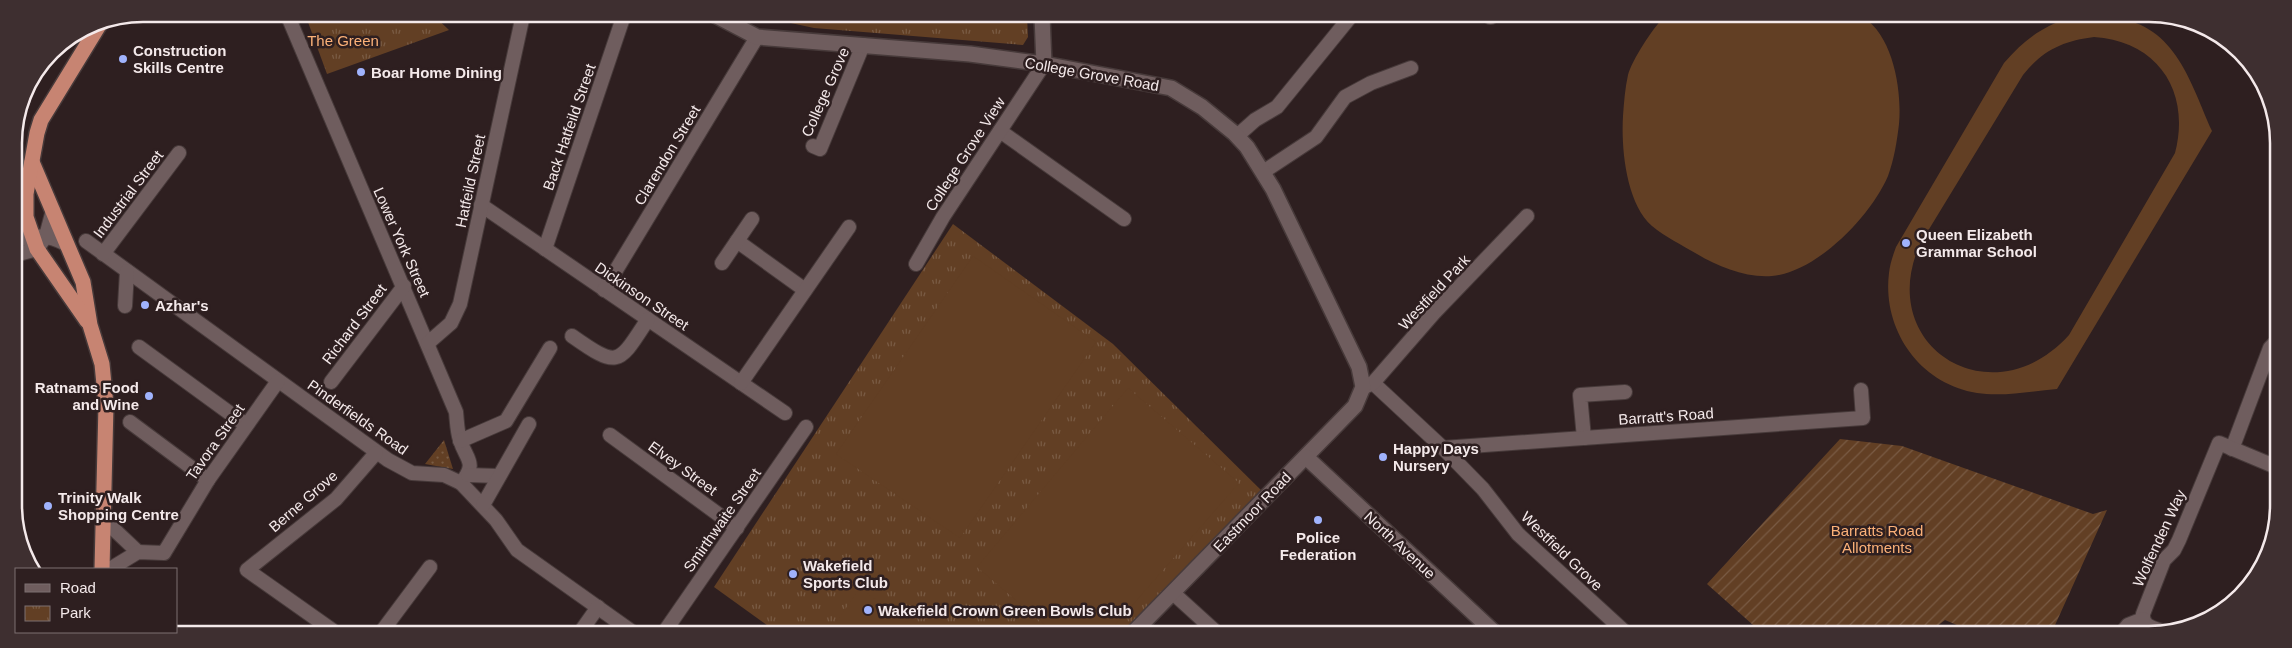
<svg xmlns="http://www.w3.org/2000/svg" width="2292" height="648" viewBox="0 0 2292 648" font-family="Helvetica,sans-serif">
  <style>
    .grass { fill: url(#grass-dots) }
    .park { fill: url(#park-tufts) }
    .garden { fill: url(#garden-furrows) }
    .pitch { fill: #623f24; fill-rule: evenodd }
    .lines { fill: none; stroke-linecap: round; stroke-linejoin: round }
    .minor-casing { stroke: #473a3a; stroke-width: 16 }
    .tertiary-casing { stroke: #473a3a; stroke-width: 18 }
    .trunk-casing { stroke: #473a3a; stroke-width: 18 }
    .minor { stroke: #6f5d5e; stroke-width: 14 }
    .tertiary { stroke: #6f5d5e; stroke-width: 15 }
    .trunk { stroke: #c78472; stroke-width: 15 }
    .poi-dot { fill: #a0b3fd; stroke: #2e1f20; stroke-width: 2 }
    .labels { text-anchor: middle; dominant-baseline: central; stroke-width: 5; stroke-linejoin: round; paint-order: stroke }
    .park-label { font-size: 15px; fill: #fcb178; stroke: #2e1f20 }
    .poi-label { font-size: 15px; font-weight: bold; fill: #f4e9ea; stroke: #2e1f20; text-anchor: start }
    .street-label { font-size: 15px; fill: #f4e9ea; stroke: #2e1f20 }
    .rim { fill: none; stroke: #f4e9ea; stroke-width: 2.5 }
  </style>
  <defs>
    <pattern id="grass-dots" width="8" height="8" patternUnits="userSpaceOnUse" patternTransform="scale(1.25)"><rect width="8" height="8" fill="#623f24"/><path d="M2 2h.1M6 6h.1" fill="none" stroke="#795b44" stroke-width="1.8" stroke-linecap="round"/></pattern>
    <pattern id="park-tufts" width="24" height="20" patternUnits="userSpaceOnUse" patternTransform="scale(1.25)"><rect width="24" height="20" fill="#623f24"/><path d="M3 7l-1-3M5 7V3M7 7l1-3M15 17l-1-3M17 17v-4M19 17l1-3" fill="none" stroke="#795b44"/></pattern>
    <pattern id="garden-furrows" width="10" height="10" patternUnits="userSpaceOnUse" patternTransform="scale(1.25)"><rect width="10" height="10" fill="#623f24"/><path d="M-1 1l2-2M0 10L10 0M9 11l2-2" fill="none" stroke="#795b44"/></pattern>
  </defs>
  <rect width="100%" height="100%" fill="#2e1f20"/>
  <!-- grass -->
  <polygon class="grass" points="444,440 453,469 425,464"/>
  <!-- park -->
  <g class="park">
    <polygon points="305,14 432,14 449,30 327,74"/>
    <polygon points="754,15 1027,16 1028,37 1023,45 814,28"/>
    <polygon points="953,224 1113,344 1266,495 1134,632 775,631 714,587"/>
  </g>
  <!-- garden -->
  <polygon class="garden" points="1840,439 1902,446 2093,514 2107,510 2051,634 1978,634 1945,620 1927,634 1762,633 1707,584"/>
  <!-- pitch -->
  <g class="pitch">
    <path d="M1664,17H1863C1894,37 1902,92 1899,124C1897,141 1894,160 1888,176C1871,216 1817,272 1772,276C1746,278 1719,267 1697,254C1682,245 1665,237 1652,226C1626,203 1621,148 1623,116C1624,102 1625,88 1628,75C1632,60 1653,28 1664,17Z"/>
    <path d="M2069,18C2084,18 2100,16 2115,18C2176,25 2191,84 2212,131L2057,389C2031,391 2003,397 1977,393C1919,384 1882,329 1889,273C1890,264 1893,255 1896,247L2004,63C2023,41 2041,27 2069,18ZM2094,37C2158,41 2191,92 2175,153L2069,335C1992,420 1874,347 1920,244L2023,75C2043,50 2063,41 2094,37Z"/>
    <polygon points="973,256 1096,342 960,538 836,454"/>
    <polygon points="1128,388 1239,483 1109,632 1053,632 977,567"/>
    <polygon points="860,588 921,632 830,631"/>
  </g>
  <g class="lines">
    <defs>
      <g id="minor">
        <path d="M287,14L456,412C457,421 457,431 460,440C466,460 478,462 461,483"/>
        <polyline points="1490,17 1491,17"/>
        <polyline points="1000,131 1124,219"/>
        <polyline points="1237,136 1255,120 1277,107 1351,16"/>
        <polyline points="813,146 820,149 863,45"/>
        <polyline points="1263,172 1316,137 1345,97 1371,83 1411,68"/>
        <polyline points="481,205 785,413"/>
        <polyline points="14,213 26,194"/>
        <path d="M15,241C34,235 47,234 66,244"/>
        <polyline points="86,241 388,460 412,473 444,475 461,483 496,520 517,550 631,631"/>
        <polyline points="737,241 805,290"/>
        <polyline points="545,249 624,15"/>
        <polyline points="103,254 179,153"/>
        <polyline points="15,255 37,249 46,236 53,210"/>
        <polyline points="722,263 752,219"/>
        <polyline points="916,264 943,217 1044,64"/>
        <polyline points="604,290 757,37"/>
        <polyline points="125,306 127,271"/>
        <path d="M572,336C619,369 618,365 648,319"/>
        <polyline points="428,343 451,323 460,304 523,15"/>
        <polyline points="139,347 246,425"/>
        <polyline points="331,382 404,286"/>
        <polyline points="741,383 849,227"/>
        <polyline points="1373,383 1443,448 1483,489 1518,534 1626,633"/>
        <polyline points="1364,387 1373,383 1434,313 1527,216"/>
        <polyline points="130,422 208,480"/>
        <polyline points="610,435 737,528"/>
        <polyline points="1584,438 1580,395 1625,392"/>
        <polyline points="460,441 506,421 550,348"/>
        <polyline points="1443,448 1863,418 1861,390"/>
        <polyline points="2232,449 2270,348 2275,343"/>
        <polyline points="468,475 499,476"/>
        <polyline points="483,505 529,424"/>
        <polyline points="103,519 138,552"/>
        <polyline points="110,569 138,552 164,553 208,480 278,381"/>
        <polyline points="1173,593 1216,632"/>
        <polyline points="332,630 247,570 336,499 376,453"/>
        <polyline points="383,630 430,567"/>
        <polyline points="581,631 598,607"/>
        <polyline points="665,631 806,427"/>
        <path d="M2165,632C2154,628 2142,627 2143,614L2164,560L2174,550L2179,540L2219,443L2274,466"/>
        <polyline points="2121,634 2128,625 2143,619"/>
      </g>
      <g id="tertiary">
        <polyline points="715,15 757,37 970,54 1044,64 1171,88 1202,107 1234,133 1247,147 1273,189 1359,367 1363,387 1355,406 1134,632"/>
        <polyline points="1042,16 1044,64"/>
        <polyline points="1306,457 1495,633"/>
      </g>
      <g id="trunk">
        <polyline points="32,162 83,282 90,325 102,364 106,405 102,569"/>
        <polyline points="87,321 37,249 26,217 26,194 37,133 41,120 101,22"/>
      </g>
    </defs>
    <!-- minor casing -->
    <use href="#minor" class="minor-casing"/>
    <!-- tertiary casing -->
    <use href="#tertiary" class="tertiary-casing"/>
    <!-- trunk casing -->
    <use href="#trunk" class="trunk-casing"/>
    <!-- minor -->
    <use href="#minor" class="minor"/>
    <!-- tertiary -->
    <use href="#tertiary" class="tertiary"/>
    <!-- trunk -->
    <use href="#trunk" class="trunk"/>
  </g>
  <!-- markers -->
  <g class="poi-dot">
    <circle cx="123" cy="59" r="5"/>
    <circle cx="361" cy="72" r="5"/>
    <circle cx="1906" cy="243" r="5"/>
    <circle cx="145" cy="305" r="5"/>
    <circle cx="149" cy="396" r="5"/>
    <circle cx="1383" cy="457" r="5"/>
    <circle cx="48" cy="506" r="5"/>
    <circle cx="1318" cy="520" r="5"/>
    <circle cx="793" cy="574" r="5"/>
    <circle cx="868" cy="610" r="5"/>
  </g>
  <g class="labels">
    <!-- park labels -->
    <g class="park-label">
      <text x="343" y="40">The Green</text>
      <text x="1877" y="530">Barratts Road<tspan x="1877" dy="17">Allotments</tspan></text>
    </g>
    <!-- poi labels -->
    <g class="poi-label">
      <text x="133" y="50">Construction<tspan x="133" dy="17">Skills Centre</tspan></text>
      <text x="371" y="72">Boar Home Dining</text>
      <text x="1916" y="234">Queen Elizabeth<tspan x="1916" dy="17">Grammar School</tspan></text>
      <text x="155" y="305">Azhar's</text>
      <text x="139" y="387" text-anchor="end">Ratnams Food<tspan x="139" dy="17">and Wine</tspan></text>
      <text x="1393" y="448">Happy Days<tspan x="1393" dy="17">Nursery</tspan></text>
      <text x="58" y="497">Trinity Walk<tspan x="58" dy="17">Shopping Centre</tspan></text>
      <text x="1318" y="537" text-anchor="middle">Police<tspan x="1318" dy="17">Federation</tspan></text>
      <text x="803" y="565">Wakefield<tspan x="803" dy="17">Sports Club</tspan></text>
      <text x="878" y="610">Wakefield Crown Green Bowls Club</text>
    </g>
    <!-- street labels -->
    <g class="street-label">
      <text transform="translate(1092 74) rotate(10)">College Grove Road</text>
      <text transform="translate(825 92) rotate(-66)">College Grove</text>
      <text transform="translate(569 127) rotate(-71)">Back Hatfeild Street</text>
      <text transform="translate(965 154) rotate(-57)">College Grove View</text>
      <text transform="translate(667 155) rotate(-59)">Clarendon Street</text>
      <text transform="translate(470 181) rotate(-78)">Hatfeild Street</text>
      <text transform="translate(128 194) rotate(-53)">Industrial Street</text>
      <text transform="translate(402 242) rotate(66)">Lower York Street</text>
      <text transform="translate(1434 292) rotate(-47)">Westfield Park</text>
      <text transform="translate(642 296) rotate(34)">Dickinson Street</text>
      <text transform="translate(354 324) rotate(-53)">Richard Street</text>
      <text transform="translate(1666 416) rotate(-4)">Barratt's Road</text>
      <text transform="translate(358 417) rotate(35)">Pinderfields Road</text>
      <text transform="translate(215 442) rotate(-55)">Tavora Street</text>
      <text transform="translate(683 468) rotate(36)">Elvey Street</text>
      <text transform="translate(303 501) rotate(-41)">Berne Grove</text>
      <text transform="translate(1252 512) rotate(-46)">Eastmoor Road</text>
      <text transform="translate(722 520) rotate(-55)">Smirthwaite Street</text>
      <text transform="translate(2159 538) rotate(-65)">Wolfenden Way</text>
      <text transform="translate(1400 545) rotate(43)">North Avenue</text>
      <text transform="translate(1562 551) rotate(44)">Westfield Grove</text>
    </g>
  </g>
  <!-- crop -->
  <path d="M0 0H2292V648H0ZM143 22H2149A121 121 0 0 1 2270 143V505A121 121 0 0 1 2149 626H143A121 121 0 0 1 22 505V143A121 121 0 0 1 143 22Z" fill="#3e2f30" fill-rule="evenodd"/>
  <path class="rim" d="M143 22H2149A121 121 0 0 1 2270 143V505A121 121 0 0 1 2149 626H143A121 121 0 0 1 22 505V143A121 121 0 0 1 143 22Z"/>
  <!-- legend -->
  <rect x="15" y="568" width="162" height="65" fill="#2e1f20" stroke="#7d7071"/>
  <rect x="25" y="584" width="25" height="8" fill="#6f5d5e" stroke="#7d7071"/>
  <text x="60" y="593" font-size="15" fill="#f4e9ea">Road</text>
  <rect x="25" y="606" width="25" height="15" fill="url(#park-tufts)" stroke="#7d7071"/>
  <text x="60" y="618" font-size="15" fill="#f4e9ea">Park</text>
</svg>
